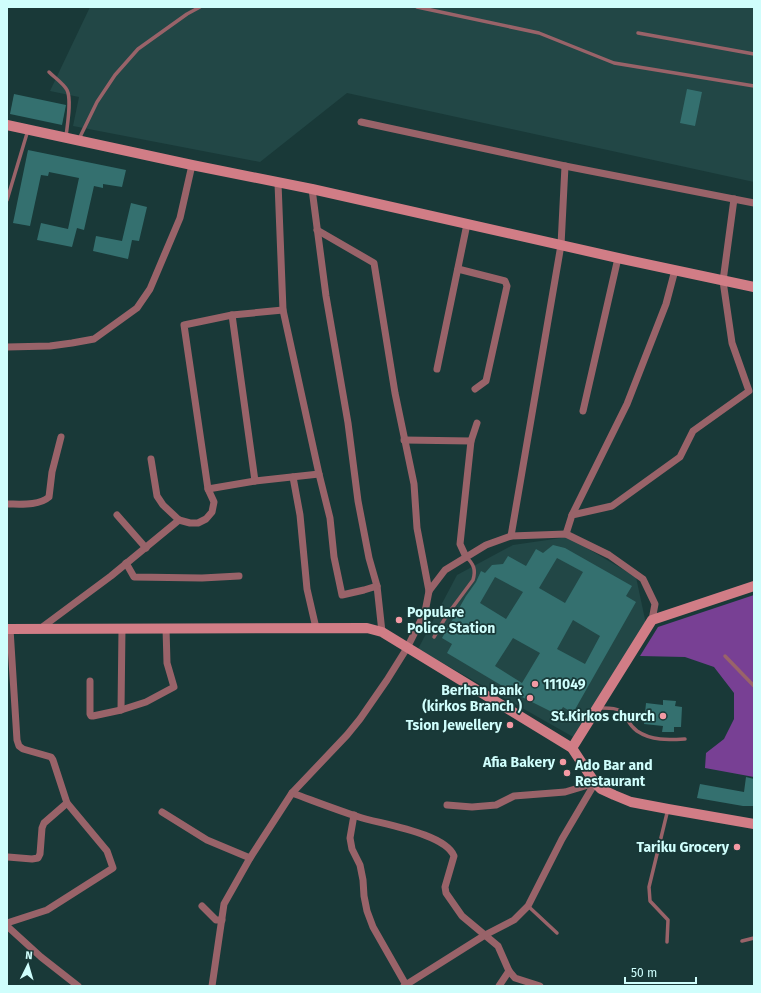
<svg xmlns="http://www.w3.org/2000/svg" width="761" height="993" viewBox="0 0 761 993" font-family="'Fira Sans',sans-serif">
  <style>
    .built { fill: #224746 }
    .green { fill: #784094 }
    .building { fill: #34706f; fill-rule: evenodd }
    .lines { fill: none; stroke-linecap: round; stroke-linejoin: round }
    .lane { stroke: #996369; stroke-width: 3.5 }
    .street { stroke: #996369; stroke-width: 7 }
    .secondary { stroke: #d17d86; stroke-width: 10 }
    .poi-dot { fill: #f49aa4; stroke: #193938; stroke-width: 1.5 }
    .labels { text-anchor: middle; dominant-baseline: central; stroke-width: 3.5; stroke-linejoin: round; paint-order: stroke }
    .poi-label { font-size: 14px; font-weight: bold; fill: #cffefc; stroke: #193938; text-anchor: end }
  </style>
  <rect width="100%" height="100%" fill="#193938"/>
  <!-- built -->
  <g class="built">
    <polygon points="90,7 754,7 754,182 347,93 260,162 73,126 79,97 50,91"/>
    <polygon points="568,537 636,577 646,624 575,738 418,649 457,575 513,545"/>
  </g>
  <!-- green -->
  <polygon class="green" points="754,595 754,777 705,768 706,753 724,739 734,719 734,693 714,667 685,657 640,656 658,627"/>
  <!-- building -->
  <g class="building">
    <polygon points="687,89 702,92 695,126 680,123"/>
    <polygon points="14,94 66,105 62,125 10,114"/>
    <polygon points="28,150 126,170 122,187 103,184 103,188 94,186 84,230 77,228 72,247 37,240 41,223 68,229 79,178 49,172 48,176 41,175 30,226 13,223"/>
    <polygon points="131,203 147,207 139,241 132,240 128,259 93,251 96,236 122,241"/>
    <path d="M553,545L565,548L632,586L626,596L636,602L573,713L563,707L558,715L516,694L447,653L452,644L442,638L466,596L476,582L481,571L485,573L492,565L503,564L508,556L526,566L536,549L543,553ZM557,558L583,572L565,603L539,588ZM495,577L523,592L506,619L480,603ZM573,620L600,636L585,664L557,649ZM513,638L540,653L522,683L495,666Z"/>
    <polygon points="663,700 676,701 675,706 682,707 681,727 674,727 674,732 662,732 663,726 644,724 646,703 663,705"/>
    <polygon points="746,777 754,779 754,806 743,806 697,798 700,784 744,792"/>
  </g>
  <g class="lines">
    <!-- lane -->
    <g class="lane">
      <polyline points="417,7 539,33 614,63 754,86"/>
      <polyline points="638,33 754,54"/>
      <path d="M49,72C55,78 63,83 67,90C72,100 67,126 66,137"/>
      <polyline points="79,139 97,102 115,75 138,49 187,14 200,7"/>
      <polyline points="7,200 28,130"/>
      <path d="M434,637L447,615L473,580C476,570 474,564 466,557"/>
      <polyline points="725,656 754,686"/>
      <path d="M598,708C606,708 619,707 624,714C629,721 629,725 637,731C652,741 668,740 685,739"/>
      <polyline points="528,906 557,933"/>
      <polyline points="742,941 754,938"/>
      <polyline points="667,942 668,920 650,901 649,887 668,809"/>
    </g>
    <!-- street -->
    <g class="street">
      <polyline points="361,122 565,166 754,203"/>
      <polyline points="312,189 326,296 348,423 358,501 369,558 377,586"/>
      <polyline points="317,230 374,263 395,393 414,484 417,528 429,591"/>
      <polyline points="458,269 505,281 507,286 486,381 475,389"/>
      <polyline points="232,315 255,481"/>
      <polyline points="7,347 50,346 72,343 94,339 137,308 150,289 180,218 192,165"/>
      <polyline points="437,369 467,224"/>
      <polyline points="583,411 618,258"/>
      <polyline points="404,440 471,441"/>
      <polyline points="151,459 157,496 163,505 179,520 190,523 198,523 206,519 212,512 214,502 208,489 184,325 232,315 283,310"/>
      <polyline points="319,474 330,518 334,557 342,595 364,590 377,586 382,632"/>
      <polyline points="293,477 300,515 307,589 316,628"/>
      <polyline points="208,489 255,481 319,474 283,310 278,183"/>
      <path d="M7,504C20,504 39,506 49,497L52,472L61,437"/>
      <polyline points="117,515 146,548"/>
      <polyline points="572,515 627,404 666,304 675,270"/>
      <polyline points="566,534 572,515 612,506 680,457 693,431 749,391 732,343 723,281 734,199"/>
      <polyline points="511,536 561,245 565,166"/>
      <polyline points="466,557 460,544 471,441 477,423"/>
      <polyline points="126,563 134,577 202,578 239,576"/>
      <polyline points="41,628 111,576 179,520"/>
      <polyline points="90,681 90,714 91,716 93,716 121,710 146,702 174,687 167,663 166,628"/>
      <polyline points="121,710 122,628"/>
      <path d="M292,793C314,801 337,810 359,817C380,824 445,833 454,856L445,887L446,893L462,916L498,946L509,971L515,978L540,986"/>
      <polyline points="447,805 472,807 496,805 514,796 565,792 595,783"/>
      <polyline points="162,812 207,840 250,858"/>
      <polyline points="354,815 350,838 352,849 360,865 363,880 364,896 367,911 373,927 406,985"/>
      <polyline points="8,857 32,859 38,858 40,854 42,828 44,823 67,803 53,760 51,757 23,749 19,746 17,740 10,629"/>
      <polyline points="202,906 216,920 222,920"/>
      <polyline points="7,923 47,910 113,868 107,851 67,803"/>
      <polyline points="7,926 41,957 78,986"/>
      <polyline points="212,986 224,904 250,858 292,793 347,735 360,719 387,680 407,648 425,612 429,591 445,570 486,545 511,536 566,534 609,555 643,579 655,604 652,620"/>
      <polyline points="404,986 485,935 514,920 528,906 562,839 595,783"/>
      <polyline points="499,986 509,971"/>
    </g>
    <!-- secondary -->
    <g class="secondary">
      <polyline points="7,125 192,165 312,189 618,258 754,287"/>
      <polyline points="7,629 367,628 382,632 572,748 595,783 601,789 614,795 631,802 668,809 754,824"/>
      <polyline points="572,748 652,620 754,586"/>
    </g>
  </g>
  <!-- markers -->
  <g class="poi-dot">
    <circle cx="399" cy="620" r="4"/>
    <circle cx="535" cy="684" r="4"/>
    <circle cx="530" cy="698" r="4"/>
    <circle cx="663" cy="716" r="4"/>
    <circle cx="510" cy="725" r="4"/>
    <circle cx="563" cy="762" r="4"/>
    <circle cx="567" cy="773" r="4"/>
    <circle cx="737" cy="847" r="4"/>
  </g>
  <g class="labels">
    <!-- poi labels -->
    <g class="poi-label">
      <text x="407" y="612" text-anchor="start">Populare<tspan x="407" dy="16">Police Station</tspan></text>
      <text x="543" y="684" text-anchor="start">111049</text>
      <text x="522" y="690">Berhan bank<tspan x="522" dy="16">(kirkos Branch )</tspan></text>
      <text x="655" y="716">St.Kirkos church</text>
      <text x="502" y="725">Tsion Jewellery</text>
      <text x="555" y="762">Afia Bakery</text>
      <text x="575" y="765" text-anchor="start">Ado Bar and<tspan x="575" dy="16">Restaurant</tspan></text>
      <text x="729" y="847">Tariku Grocery</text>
    </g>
  </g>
  <!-- border -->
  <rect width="761" height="993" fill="none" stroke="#cffefc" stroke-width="16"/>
  <!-- north arrow -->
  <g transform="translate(28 965) rotate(5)" stroke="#193938" stroke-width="3" paint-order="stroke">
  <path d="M0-3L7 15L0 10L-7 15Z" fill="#cffefc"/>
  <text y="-6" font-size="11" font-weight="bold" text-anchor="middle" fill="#cffefc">N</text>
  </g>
  <!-- scale -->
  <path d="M625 977v6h71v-6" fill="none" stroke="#cffefc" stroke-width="2"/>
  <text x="631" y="977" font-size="12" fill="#cffefc" stroke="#193938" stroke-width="3" paint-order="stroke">50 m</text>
</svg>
